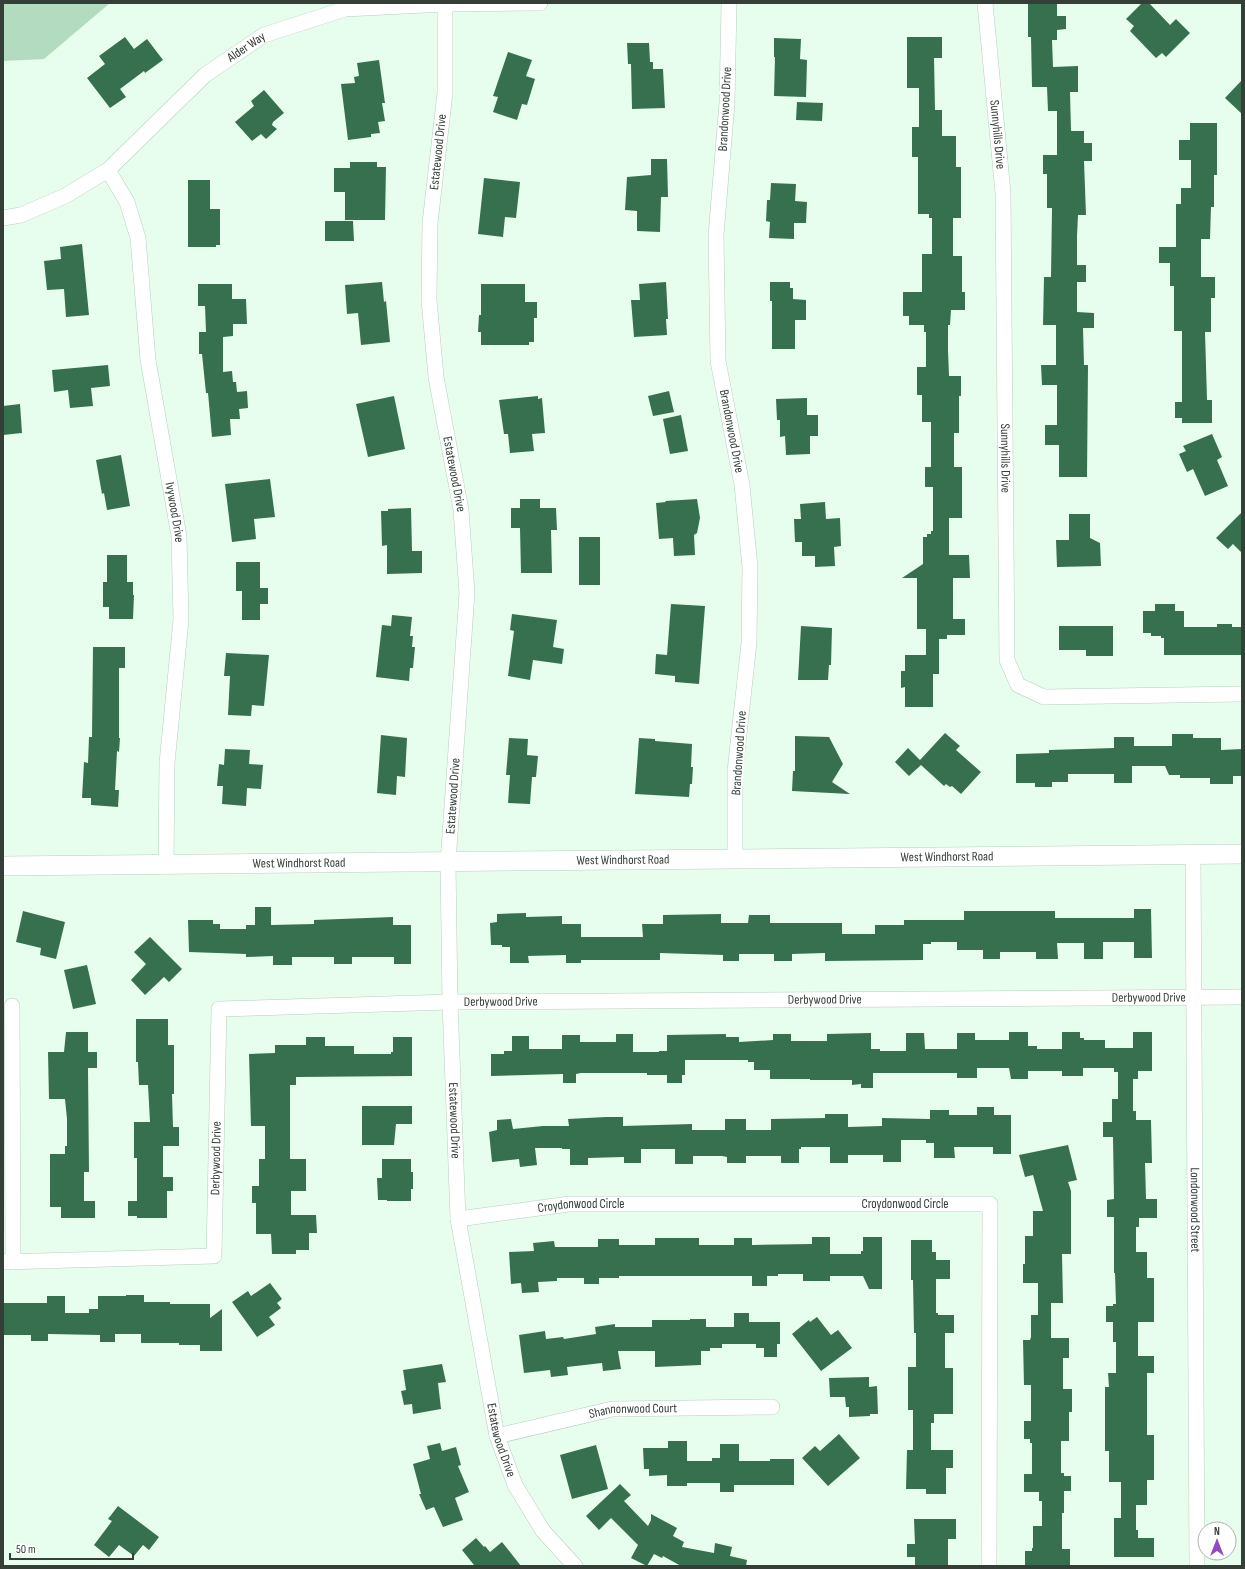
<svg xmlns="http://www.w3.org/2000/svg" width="1245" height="1569" viewBox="0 0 1245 1569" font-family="'Sofia Sans Condensed',sans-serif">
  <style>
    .green { fill: #b3dbc0 }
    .building { fill: #37704e }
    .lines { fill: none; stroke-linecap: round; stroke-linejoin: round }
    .minor-casing { stroke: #b8cebf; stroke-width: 16 }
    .tertiary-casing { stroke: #b8cebf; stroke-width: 20 }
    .minor { stroke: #fff; stroke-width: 15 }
    .tertiary { stroke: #fff; stroke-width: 19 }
    .labels { text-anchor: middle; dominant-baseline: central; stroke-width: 4; stroke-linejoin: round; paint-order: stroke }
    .street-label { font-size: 13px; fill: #353e37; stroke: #fff }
  </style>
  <rect width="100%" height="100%" fill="#e7feee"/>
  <!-- green -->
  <polygon class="green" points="3,3 110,3 44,59 3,61"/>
  <!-- building -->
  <g class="building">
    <polygon points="1028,3 1057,3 1057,16 1066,16 1066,29 1057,30 1057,40 1052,40 1053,67 1078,66 1078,92 1070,92 1071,131 1084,131 1084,143 1092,143 1092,161 1084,161 1086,215 1078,215 1077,236 1077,265 1086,265 1086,282 1077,282 1077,312 1094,313 1094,328 1083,328 1084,365 1088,365 1087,477 1059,477 1059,445 1045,445 1045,425 1057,425 1057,385 1042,385 1041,365 1056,365 1056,325 1043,325 1044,277 1051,277 1052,208 1047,208 1047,174 1043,174 1043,155 1057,155 1057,111 1048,111 1047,87 1032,87 1031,37 1028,37"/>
    <polygon points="1142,3 1149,3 1170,25 1176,19 1190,33 1166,57 1162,53 1156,58 1130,31 1134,26 1126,19"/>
    <polygon points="125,37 134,49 147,39 163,60 145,73 144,71 120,89 126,97 110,108 87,78 105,64 99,56"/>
    <polygon points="907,37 942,37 942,58 934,58 935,110 942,110 942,136 956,136 956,167 961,167 961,218 953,218 953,256 962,256 962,292 965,292 965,310 951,310 950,325 948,325 948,350 949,376 961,376 961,396 959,396 959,433 954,433 954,467 962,467 962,518 949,518 949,555 969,555 970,578 953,578 953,619 965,619 965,635 947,635 947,639 939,639 939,674 933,674 933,707 905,707 905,687 901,688 901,671 905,671 905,655 926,655 926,629 917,629 917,578 902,578 923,564 923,537 927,537 927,534 931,534 931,531 933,531 933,487 925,487 925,467 931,467 931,422 922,422 922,395 917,395 917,367 926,367 926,332 924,332 924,325 909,325 909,316 903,316 903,292 922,292 922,254 932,254 932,218 929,218 929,214 918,214 918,157 912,157 912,127 919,127 919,88 907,88"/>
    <polygon points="774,38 801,39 800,59 807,60 806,97 774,96 775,57 774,57"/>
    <polygon points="627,43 649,43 650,62 653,62 653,69 663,69 665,108 632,109 631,64 628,64"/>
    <polygon points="508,52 532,60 526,76 535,79 527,105 522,104 517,120 493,112 498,97 493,96"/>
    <polygon points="379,60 385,103 382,103 385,121 378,122 380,133 371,134 371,137 348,140 341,84 355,83 354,77 359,76 357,63"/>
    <polygon points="1242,80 1242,114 1225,98"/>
    <polygon points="264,90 284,113 273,122 272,125 277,129 266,139 261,134 252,141 235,122 254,106 251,101"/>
    <polygon points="797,102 823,103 822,121 796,120"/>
    <polygon points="1190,123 1217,123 1217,175 1214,175 1214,207 1211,207 1210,239 1201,239 1201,277 1215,277 1215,298 1211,298 1211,332 1205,332 1207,400 1212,400 1212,423 1182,423 1182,418 1175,418 1175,402 1182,402 1182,331 1174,331 1174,286 1170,286 1170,263 1159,263 1159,247 1176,247 1176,204 1181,204 1181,188 1191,188 1191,160 1179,160 1179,140 1190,140"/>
    <polygon points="651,159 667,159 668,197 661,197 660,232 637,231 637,211 625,210 627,177 651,175"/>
    <polygon points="350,162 377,162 377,167 386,167 385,220 345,220 345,192 334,192 334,168 350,168"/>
    <polygon points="484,178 520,182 516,218 505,217 503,237 478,234"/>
    <polygon points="188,180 210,180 210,209 220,209 220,245 216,245 216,247 188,247"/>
    <polygon points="771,183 796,184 795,201 807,202 806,223 794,223 794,239 769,238 770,222 766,221 767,200 770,200"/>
    <polygon points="325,221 353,221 354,241 325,241"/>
    <polygon points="82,244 89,315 66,317 64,289 47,290 44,261 61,259 60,247"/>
    <polygon points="382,282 384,302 386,301 390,342 361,345 358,313 347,314 345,285"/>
    <polygon points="666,282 668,319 666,319 667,335 634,337 631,300 640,300 639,284"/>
    <polygon points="770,282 790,282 790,288 793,288 793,299 806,300 806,320 795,320 795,349 772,349 772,301 770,301"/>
    <polygon points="198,284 232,284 232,299 246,299 247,324 233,324 233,336 223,337 223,372 232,371 233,382 236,382 237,392 247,391 248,408 239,409 240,419 230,419 231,435 212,437 208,393 206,393 202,354 199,354 199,332 206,332 205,306 198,306"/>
    <polygon points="481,284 525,284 525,302 537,302 537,318 534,318 534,342 529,342 529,345 481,345 481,332 478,332 479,315 481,315"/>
    <polygon points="108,365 110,386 91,388 93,406 70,408 68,390 54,392 52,370"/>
    <polygon points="669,391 674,412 653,416 648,396"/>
    <polygon points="394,396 405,449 368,457 356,404"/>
    <polygon points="538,396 538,399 542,398 545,433 532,434 534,451 510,453 508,434 504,434 499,400"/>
    <polygon points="807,398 807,415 818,415 818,436 810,436 810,454 786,455 785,436 780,437 780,420 777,420 776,399"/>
    <polygon points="20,404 22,433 3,435 3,406"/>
    <polygon points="681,415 688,451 670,454 663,419"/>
    <polygon points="1212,434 1222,457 1217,460 1228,486 1205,496 1193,469 1187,472 1179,454 1186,451 1183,446"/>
    <polygon points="121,455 130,506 107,510 104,493 102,494 96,460"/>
    <polygon points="270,479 275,517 254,519 256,539 232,542 225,484"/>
    <polygon points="520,499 540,499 540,508 556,508 557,530 551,530 552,573 521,573 520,528 511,528 511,508 520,508"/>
    <polygon points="697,499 700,518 697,533 694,535 695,555 674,556 673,538 659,539 656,503 666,502 665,501"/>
    <polygon points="825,502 826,519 840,518 841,546 834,547 835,566 815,567 815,556 802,556 802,542 795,542 794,519 801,519 800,504"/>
    <polygon points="411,508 412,551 422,551 422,573 387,574 387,545 382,546 381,511 388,511 388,509"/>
    <polygon points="1242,512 1242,553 1233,544 1228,549 1216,538"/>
    <polygon points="1069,514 1090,514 1090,538 1100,543 1101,566 1057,567 1056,540 1069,540"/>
    <rect x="579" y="537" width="21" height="48"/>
    <polygon points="107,555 127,555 127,582 133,582 133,595 134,595 133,619 109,619 109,607 103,607 103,582 107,582"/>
    <polygon points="236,562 260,562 260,588 268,588 268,604 260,604 260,620 242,620 242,591 236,591"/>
    <polygon points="671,604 705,606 699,684 675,682 675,676 655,674 656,654 667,655"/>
    <polygon points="1155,604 1175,604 1175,611 1184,611 1184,627 1217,627 1217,624 1232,624 1232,627 1242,627 1242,655 1164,655 1164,638 1161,638 1161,636 1151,636 1151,633 1143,633 1143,611 1155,611"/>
    <polygon points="512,614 557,620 553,647 564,649 562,664 533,660 530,680 508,676 514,631 510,630"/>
    <polygon points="392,615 412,617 410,636 413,636 412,647 415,647 413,668 410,668 409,681 376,677 382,625 391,626"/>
    <polygon points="801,626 832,628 831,665 829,665 828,680 798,680"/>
    <polygon points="1059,626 1113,626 1113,656 1086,656 1086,650 1059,650"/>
    <polygon points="93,647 125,647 125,668 119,668 119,738 120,738 119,752 117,751 115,790 119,790 118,807 91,805 91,798 82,798 84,762 88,763 89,737 92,737"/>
    <polygon points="226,653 269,655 264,706 252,705 251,716 228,715 230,676 224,676"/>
    <polygon points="945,733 960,746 956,750 981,772 961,794 952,786 950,787 946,784 944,786 921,765 909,776 895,762 908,748 920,760"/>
    <polygon points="1172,734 1193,734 1193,738 1221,738 1221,750 1242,749 1242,776 1233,776 1233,784 1210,784 1210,778 1180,778 1180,775 1169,775 1165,766 1132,766 1132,783 1114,783 1114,774 1068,774 1068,782 1052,782 1052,787 1035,787 1035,783 1016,783 1016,754 1049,753 1049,750 1114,748 1114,737 1134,737 1134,746 1172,746"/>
    <polygon points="381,735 407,738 405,777 397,776 396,795 377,793"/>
    <polygon points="795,736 829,737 843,764 832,782 850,794 792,791 793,771 795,771"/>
    <polygon points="509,738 528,739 527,755 538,756 536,777 532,777 530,804 508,803 510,775 506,775"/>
    <polygon points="639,738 655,739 655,741 692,744 691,767 693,767 692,784 690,784 689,797 635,794"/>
    <polygon points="225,749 250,750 249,764 263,765 261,789 247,788 246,806 222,804 223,786 217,786 219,764 224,765"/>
    <polygon points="255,907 271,907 271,925 314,924 314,920 393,917 393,925 411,925 411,964 394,964 394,957 352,957 352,964 334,964 334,957 292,957 292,965 273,965 273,956 246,957 246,954 189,952 188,920 213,920 213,924 220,924 220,929 246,929 246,925 255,925"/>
    <polygon points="1134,909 1151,909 1152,958 1134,958 1134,942 1103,942 1103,959 1084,959 1084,943 1057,943 1058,959 1036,959 1036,952 1000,952 1000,959 983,959 983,950 957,950 957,942 931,942 931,944 923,944 923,960 825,961 825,953 792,954 792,961 774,961 774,954 739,954 739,961 723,961 723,955 660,953 660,960 581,960 581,963 566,963 566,955 528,956 529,963 510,963 510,947 502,947 502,945 491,945 490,923 497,922 497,914 526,913 526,917 562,916 562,924 581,924 581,937 643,937 642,924 663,924 663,915 721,914 721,923 748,923 749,915 770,915 770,923 842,923 842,934 875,934 875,925 904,925 904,920 964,920 964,911 1055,911 1055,918 1134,918"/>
    <polygon points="23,911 65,922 56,959 40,955 41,948 16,942"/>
    <polygon points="150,937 182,969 169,982 164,977 145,995 131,980 146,964 134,952"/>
    <polygon points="87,965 96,1004 73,1009 64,970"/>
    <polygon points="136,1019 168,1019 168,1045 174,1045 174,1094 172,1094 173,1127 179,1127 179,1146 163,1146 163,1177 173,1177 173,1191 167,1191 167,1218 137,1218 137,1216 128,1216 128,1201 137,1201 137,1158 134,1158 134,1122 150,1122 148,1085 139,1085 138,1062 136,1062"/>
    <polygon points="66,1032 88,1032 88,1052 97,1052 97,1068 88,1068 88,1070 89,1172 84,1172 84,1201 95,1201 95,1218 61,1218 61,1207 50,1207 50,1154 65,1154 65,1146 67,1146 67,1119 65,1099 49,1099 48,1052 64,1052"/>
    <polygon points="1009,1032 1028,1032 1028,1046 1037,1046 1037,1049 1062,1049 1062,1032 1080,1032 1080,1038 1084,1038 1084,1040 1105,1040 1105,1048 1133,1048 1133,1032 1152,1032 1152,1071 1138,1071 1138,1079 1133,1079 1133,1111 1136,1111 1136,1120 1151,1120 1152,1163 1145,1163 1146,1199 1157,1199 1157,1218 1139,1218 1139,1227 1136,1227 1136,1252 1147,1252 1147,1278 1154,1278 1154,1322 1138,1322 1138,1356 1154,1356 1154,1373 1147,1373 1147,1435 1154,1435 1154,1480 1147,1480 1147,1505 1136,1505 1136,1530 1138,1530 1138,1538 1154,1538 1154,1557 1114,1557 1114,1518 1121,1518 1121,1482 1109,1482 1109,1451 1105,1451 1105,1387 1109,1387 1108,1373 1116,1373 1116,1342 1113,1342 1113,1322 1106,1322 1106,1306 1113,1306 1113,1304 1116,1304 1115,1273 1114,1273 1114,1217 1107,1217 1107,1200 1114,1199 1113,1137 1103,1137 1103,1122 1112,1122 1112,1099 1118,1099 1118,1072 1114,1072 1114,1068 1083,1068 1083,1076 1062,1076 1062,1071 1028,1071 1028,1079 1011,1079 1009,1068 977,1068 977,1078 957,1078 957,1073 873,1073 873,1088 861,1088 861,1084 852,1085 852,1080 810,1080 810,1079 770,1079 770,1070 754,1070 754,1062 748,1062 748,1060 685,1060 685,1075 682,1075 682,1083 667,1083 667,1075 647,1075 647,1073 581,1073 576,1074 576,1083 563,1083 563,1074 491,1076 491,1054 504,1054 504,1051 512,1051 512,1036 529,1036 529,1049 562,1049 562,1035 580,1035 580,1042 616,1042 616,1034 633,1034 633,1052 659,1052 659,1051 667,1051 667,1035 726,1034 726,1037 739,1037 739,1042 773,1040 773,1034 791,1034 791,1041 827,1041 827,1034 871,1033 871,1049 880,1049 880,1051 906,1051 906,1033 924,1033 925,1049 957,1049 957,1033 975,1033 975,1040 1009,1040"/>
    <polygon points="306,1037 325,1037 325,1046 354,1046 354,1054 391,1054 391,1052 393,1052 393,1037 412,1037 412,1076 296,1077 296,1085 290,1085 290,1159 306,1159 306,1191 291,1191 291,1215 316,1215 317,1233 309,1233 309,1250 296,1250 296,1254 272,1254 271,1234 256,1234 256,1203 252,1203 252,1186 259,1186 259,1159 265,1159 265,1126 251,1126 249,1054 275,1053 275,1045 306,1045"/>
    <polygon points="362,1106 412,1106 412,1124 396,1124 394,1145 362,1145"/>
    <polygon points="977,1107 994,1107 994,1115 1011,1115 1011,1154 993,1154 993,1147 954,1147 955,1158 934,1158 934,1143 926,1143 926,1140 901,1140 901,1162 883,1162 883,1155 848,1155 848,1163 830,1163 830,1147 801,1147 801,1149 799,1149 799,1163 781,1163 781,1156 746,1156 746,1163 727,1163 727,1157 722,1156 693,1156 693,1164 675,1164 675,1149 641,1149 641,1163 624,1163 624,1157 588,1158 588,1165 570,1165 570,1149 562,1149 562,1148 535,1148 537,1165 520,1167 519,1159 492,1162 489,1132 497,1130 497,1120 511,1119 513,1129 543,1126 569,1126 568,1119 606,1117 623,1117 623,1126 692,1124 692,1130 725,1130 725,1119 746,1119 746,1130 771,1130 771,1119 825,1118 825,1114 848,1114 848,1127 882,1126 882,1118 930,1119 930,1110 949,1110 949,1115 977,1115"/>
    <polygon points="1068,1145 1077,1180 1068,1182 1071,1191 1071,1254 1062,1254 1063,1303 1051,1303 1051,1338 1069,1338 1069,1358 1063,1358 1063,1389 1072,1389 1072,1412 1069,1412 1069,1441 1061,1441 1061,1473 1064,1473 1064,1476 1071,1476 1071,1491 1064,1491 1064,1513 1062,1513 1062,1549 1070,1549 1070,1566 1025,1566 1025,1551 1032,1551 1032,1548 1033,1548 1033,1526 1042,1526 1042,1501 1039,1501 1039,1492 1024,1492 1024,1474 1032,1474 1032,1443 1030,1443 1030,1439 1024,1439 1024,1421 1031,1421 1031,1385 1024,1385 1023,1340 1030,1340 1031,1337 1031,1315 1038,1315 1038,1283 1023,1283 1023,1264 1025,1264 1025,1236 1033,1236 1033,1211 1043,1211 1033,1175 1025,1177 1019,1155"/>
    <polygon points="382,1159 411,1159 411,1172 413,1172 413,1189 411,1189 411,1201 387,1201 387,1200 378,1200 377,1178 382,1178"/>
    <polygon points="812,1237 830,1237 830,1254 861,1254 861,1251 863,1251 863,1237 882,1237 882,1289 869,1289 863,1276 830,1276 830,1281 803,1281 803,1274 778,1274 778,1276 767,1276 767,1286 752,1286 752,1276 619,1276 619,1278 599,1278 599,1284 584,1284 584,1278 557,1278 557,1281 538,1282 539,1292 522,1293 521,1283 511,1284 509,1252 534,1251 533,1243 554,1241 555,1247 598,1247 598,1239 619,1239 619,1245 655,1245 655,1238 699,1238 699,1245 734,1245 734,1238 752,1238 752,1245 812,1244"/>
    <polygon points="911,1240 932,1240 932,1252 936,1252 936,1260 950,1260 950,1279 936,1279 936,1313 938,1313 938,1315 954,1315 954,1333 945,1333 945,1368 953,1368 953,1414 934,1414 934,1423 931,1423 931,1450 953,1450 953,1468 946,1468 946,1494 926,1494 926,1489 906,1489 907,1450 913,1450 913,1410 908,1410 908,1367 916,1367 916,1333 914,1333 913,1280 911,1280"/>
    <polygon points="270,1283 282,1299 277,1303 281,1308 269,1317 275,1325 257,1337 232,1302 248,1291 251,1296"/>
    <polygon points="126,1295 144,1295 144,1302 170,1302 170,1304 210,1304 210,1318 222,1309 222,1351 200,1351 200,1345 179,1345 179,1343 141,1343 141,1334 115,1334 115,1342 100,1342 100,1335 48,1334 48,1341 31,1341 31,1335 3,1335 3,1303 47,1303 47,1296 65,1296 65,1313 89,1313 89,1309 98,1309 98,1296 126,1296"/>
    <polygon points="734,1313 749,1313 749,1322 780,1322 780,1344 777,1344 777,1357 764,1357 764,1348 756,1348 756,1344 722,1344 722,1348 710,1348 710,1351 701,1351 701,1365 655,1367 655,1351 618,1351 621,1369 603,1371 602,1363 567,1367 568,1375 551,1377 550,1370 524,1373 519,1335 545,1331 546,1339 563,1337 564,1339 596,1334 595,1327 615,1324 615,1327 652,1327 652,1320 690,1320 690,1319 706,1319 706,1327 734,1327"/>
    <polygon points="817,1317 831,1335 838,1330 852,1348 821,1371 792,1334 809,1320 810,1322"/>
    <polygon points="442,1364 446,1382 438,1383 441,1409 413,1414 412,1404 404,1405 401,1391 406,1390 403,1370"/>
    <polygon points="869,1377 869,1387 877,1386 878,1414 870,1414 870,1416 849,1417 849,1407 846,1407 845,1397 830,1397 829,1378"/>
    <polygon points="839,1434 860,1458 828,1486 802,1458 815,1446 820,1451"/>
    <polygon points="668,1441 687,1441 687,1461 712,1461 712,1458 720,1458 720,1444 739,1444 739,1461 770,1461 770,1459 794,1459 794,1485 734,1485 734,1492 720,1492 720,1483 687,1483 687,1486 667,1486 667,1475 649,1476 649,1469 644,1469 643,1448 668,1448"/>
    <polygon points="440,1443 442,1451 456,1447 461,1465 458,1466 469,1492 455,1498 463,1520 443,1527 434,1507 426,1510 419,1494 421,1494 413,1464 430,1459 427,1446"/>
    <polygon points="596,1445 608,1489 572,1499 560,1455"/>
    <polygon points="620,1484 631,1495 624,1501 648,1526 651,1520 651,1514 677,1528 673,1536 684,1542 682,1547 714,1553 715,1543 732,1547 730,1556 747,1560 746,1566 681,1566 663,1556 662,1558 654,1554 647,1566 631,1558 638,1545 611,1518 599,1530 586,1516"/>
    <polygon points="118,1506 159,1537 149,1550 143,1545 134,1556 119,1545 109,1557 94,1545 112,1521 108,1519"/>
    <polygon points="914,1519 956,1519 956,1539 948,1539 948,1566 915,1566 915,1557 907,1557 907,1544 915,1544"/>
    <polygon points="476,1538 484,1547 485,1546 490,1552 502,1542 521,1566 473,1566 474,1565 462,1550"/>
  </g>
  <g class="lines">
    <defs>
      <g id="minor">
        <path id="s1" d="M445,3V93L430,223L429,300L436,377L461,510L467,593L448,863L450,1002L458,1219L497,1436L515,1485L543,1531L575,1566"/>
        <path id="s2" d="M729,3L727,103L716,235L718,361L742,485L750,567L749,643L735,771V859"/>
        <path id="s3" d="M985,3L1003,193L1007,660L1018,685L1044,697L1242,694"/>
        <path id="s4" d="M108,170L127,202L138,238L148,360L179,536L181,620L167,763L166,864"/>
        <path id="s5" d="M3,218L21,215L65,196L108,170L205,75L264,35L345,9L445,4L540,3"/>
        <path id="s6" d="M1193,855L1197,1566"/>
        <polyline points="12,1006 13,1262"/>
        <path id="s7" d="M458,1219L569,1204H990L989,1566"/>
        <path id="s8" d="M3,1262L214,1256L219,1009L450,1002L1242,997"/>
        <path id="s9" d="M497,1436L612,1409L772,1407"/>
      </g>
      <g id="tertiary">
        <path id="s10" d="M3,866L1242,854"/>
      </g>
    </defs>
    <!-- minor casing -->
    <use href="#minor" class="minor-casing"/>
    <!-- tertiary casing -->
    <use href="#tertiary" class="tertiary-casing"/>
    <!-- minor -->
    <use href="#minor" class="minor"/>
    <!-- tertiary -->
    <use href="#tertiary" class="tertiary"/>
  </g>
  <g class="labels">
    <!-- street labels -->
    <g class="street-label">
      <text stroke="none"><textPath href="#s5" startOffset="302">Alder Way</textPath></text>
      <text transform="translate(725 109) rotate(-87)">Brandonwood Drive</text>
      <text stroke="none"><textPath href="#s3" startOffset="132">Sunnyhills Drive</textPath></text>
      <text transform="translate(438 152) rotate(-84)">Estatewood Drive</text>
      <text stroke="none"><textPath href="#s2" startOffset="430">Brandonwood Drive</textPath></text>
      <text stroke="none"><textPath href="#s3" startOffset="456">Sunnyhills Drive</textPath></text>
      <text stroke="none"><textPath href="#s1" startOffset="474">Estatewood Drive</textPath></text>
      <text stroke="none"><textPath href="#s4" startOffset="352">Ivywood Drive</textPath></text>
      <text transform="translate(739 753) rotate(-86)">Brandonwood Drive</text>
      <text transform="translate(453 796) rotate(-86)">Estatewood Drive</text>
      <text stroke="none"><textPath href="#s10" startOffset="944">West Windhorst Road</textPath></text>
      <text stroke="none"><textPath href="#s10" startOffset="620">West Windhorst Road</textPath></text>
      <text stroke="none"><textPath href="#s10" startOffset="296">West Windhorst Road</textPath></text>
      <text stroke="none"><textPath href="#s8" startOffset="1388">Derbywood Drive</textPath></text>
      <text stroke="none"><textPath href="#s8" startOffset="1064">Derbywood Drive</textPath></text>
      <text stroke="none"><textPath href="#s8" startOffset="740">Derbywood Drive</textPath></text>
      <text stroke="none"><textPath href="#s1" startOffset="1122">Estatewood Drive</textPath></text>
      <text stroke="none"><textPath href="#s8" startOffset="309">Derbywood Drive</textPath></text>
      <text stroke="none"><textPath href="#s7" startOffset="448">Croydonwood Circle</textPath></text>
      <text stroke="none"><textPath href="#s7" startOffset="124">Croydonwood Circle</textPath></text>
      <text stroke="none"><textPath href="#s6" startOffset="355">Londonwood Street</textPath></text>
      <text stroke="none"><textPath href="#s9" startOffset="139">Shannonwood Court</textPath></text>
      <text stroke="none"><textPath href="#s1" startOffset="1446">Estatewood Drive</textPath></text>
    </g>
  </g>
  <!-- border -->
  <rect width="1245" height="1569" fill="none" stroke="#353e37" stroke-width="8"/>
  <!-- north arrow -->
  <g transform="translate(1217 1541)"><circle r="19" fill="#ffffff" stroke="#aeb2af"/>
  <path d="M0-3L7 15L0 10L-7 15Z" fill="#924bbf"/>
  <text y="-6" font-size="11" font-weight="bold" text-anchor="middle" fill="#353e37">N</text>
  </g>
  <!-- scale -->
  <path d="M10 1553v6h123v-6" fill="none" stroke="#353e37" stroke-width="2"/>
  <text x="16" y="1553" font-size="12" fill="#353e37" stroke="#ffffff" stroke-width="3" paint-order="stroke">50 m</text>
</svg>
